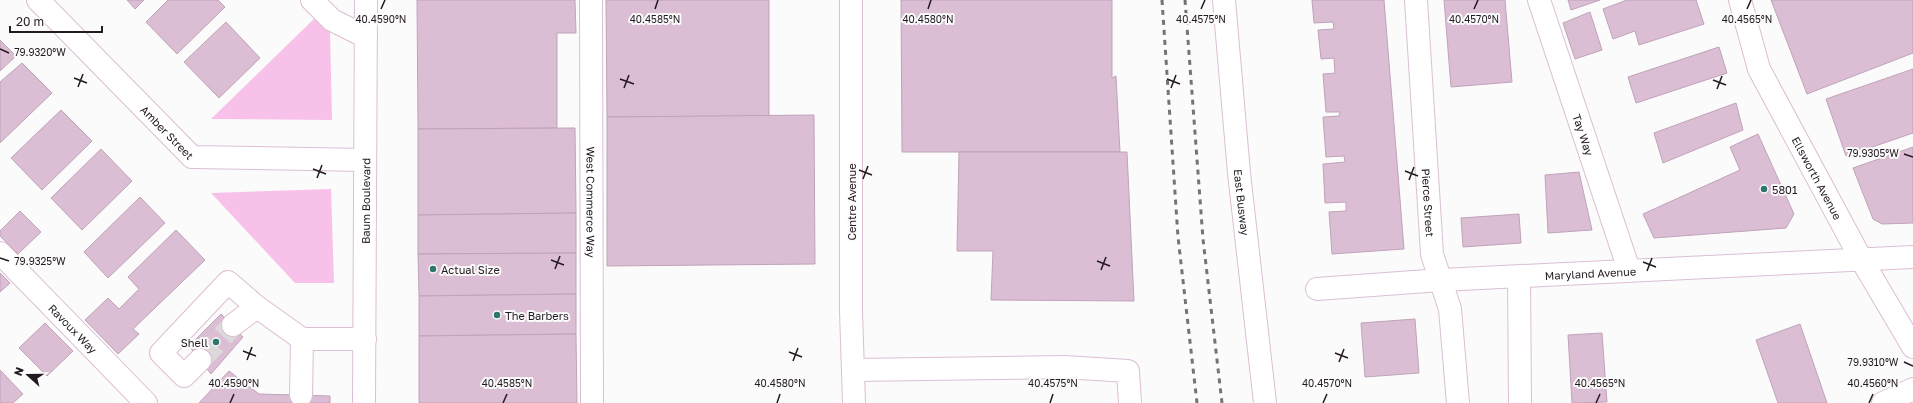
<svg xmlns="http://www.w3.org/2000/svg" width="1913" height="403" viewBox="0 0 1913 403" font-family="'Golos Text',sans-serif">
  <style>
    .green { fill: #f7c1ea }
    .building { fill: #dbbdd4; stroke: #c0a3b9 }
    .lines { fill: none; stroke-linecap: round; stroke-linejoin: round }
    .minor-tunnel { stroke: #dbd9da; stroke-width: 22; stroke-dasharray: 22 11; stroke-linecap: butt }
    .minor-casing { stroke: #dcbed5; stroke-width: 24 }
    .major-casing { stroke: #dcbed5; stroke-width: 24 }
    .minor { stroke: #fff; stroke-width: 22 }
    .major { stroke: #fff; stroke-width: 22 }
    .rail { stroke: #787277; stroke-width: 3; stroke-dasharray: 5 5; stroke-linecap: butt }
    .ticks { fill: none; stroke: #231921; stroke-width: 1.5 }
    .poi-dot { fill: #2e756c; stroke: #fbfbfb; stroke-width: 1.5 }
    .labels { text-anchor: middle; dominant-baseline: central; stroke-width: 4; stroke-linejoin: round; paint-order: stroke }
    .street-label { font-size: 11px; fill: #231921; stroke: #fbfbfb }
    .poi-label { font-size: 11px; fill: #231921; stroke: #fbfbfb; text-anchor: start }
    .ticks-label { font-size: 10px; text-anchor: middle; fill: #231921; stroke: #fbfbfb; stroke-width: 4; stroke-linejoin: round; paint-order: stroke }
  </style>
  <rect width="100%" height="100%" fill="#fbfbfb"/>
  <!-- green -->
  <g class="green">
    <polygon points="319,14 330,31 332,120 211,119"/>
    <polygon points="331,189 334,283 295,283 211,193"/>
  </g>
  <!-- building -->
  <g class="building">
    <polygon points="127,0 144,0 135,9"/>
    <polygon points="168,0 218,0 225,7 177,54 146,22"/>
    <polygon points="417,0 575,0 576,33 557,33 557,128 418,129"/>
    <polygon points="606,0 769,0 769,116 607,117"/>
    <polygon points="901,0 1112,0 1112,78 1116,76 1120,152 902,152"/>
    <polygon points="1312,0 1384,0 1404,249 1332,254 1329,212 1346,211 1346,202 1325,203 1323,164 1345,162 1344,156 1326,157 1323,117 1339,116 1340,112 1326,112 1323,74 1335,73 1334,58 1321,59 1318,30 1334,29 1333,22 1314,23"/>
    <polygon points="1444,0 1505,0 1512,82 1451,87"/>
    <polygon points="1568,0 1600,0 1571,10"/>
    <polygon points="1627,0 1696,0 1704,24 1639,45 1635,31 1613,39 1603,9"/>
    <polygon points="1771,0 1913,0 1913,53 1807,94"/>
    <polygon points="1590,12 1602,50 1575,59 1563,23"/>
    <polygon points="226,22 260,58 219,98 184,62"/>
    <polygon points="0,40 16,56 0,71"/>
    <polygon points="1719,47 1727,73 1636,103 1628,77"/>
    <polygon points="22,63 52,93 0,143 0,82"/>
    <polygon points="1913,69 1913,133 1846,156 1826,99"/>
    <polygon points="1736,103 1743,130 1663,163 1654,133"/>
    <polygon points="61,110 92,141 42,190 11,158"/>
    <polygon points="814,115 815,264 607,266 607,117"/>
    <polygon points="575,128 576,213 418,215 418,129"/>
    <polygon points="1758,134 1794,214 1786,228 1654,238 1643,214 1740,170 1730,147"/>
    <polygon points="1913,147 1913,223 1882,224 1873,219 1853,168"/>
    <polygon points="101,149 132,181 82,230 51,198"/>
    <polygon points="959,152 1127,152 1134,301 991,300 993,251 957,251"/>
    <polygon points="1579,172 1592,230 1548,233 1545,175"/>
    <polygon points="140,197 165,223 108,278 84,252"/>
    <polygon points="20,211 41,232 18,254 0,236 0,231"/>
    <polygon points="576,213 576,253 418,254 418,215"/>
    <polygon points="1519,214 1521,243 1463,247 1461,218"/>
    <polygon points="176,230 205,260 133,329 139,334 118,354 85,320 108,298 119,309 139,289 128,277"/>
    <polygon points="576,253 576,294 419,296 418,254"/>
    <polygon points="0,273 10,283 0,292"/>
    <polygon points="576,294 576,334 419,336 419,296"/>
    <polygon points="221,314 243,337 211,374 189,346"/>
    <polygon points="1415,319 1419,373 1365,377 1361,323"/>
    <polygon points="45,323 73,351 47,376 19,348"/>
    <polygon points="1800,324 1827,403 1778,403 1756,340"/>
    <polygon points="1602,333 1607,402 1572,403 1568,335"/>
    <polygon points="576,334 577,403 419,403 419,336"/>
    <polygon points="0,370 23,394 13,403 0,403"/>
    <polygon points="229,371 259,394 330,396 330,403 199,403"/>
  </g>
  <g class="lines">
    <!-- minor-tunnel -->
    <polyline class="minor-tunnel" points="200,360 233,325"/>
    <defs>
      <g id="minor">
        <path id="s1" d="M38,0L192,157L365,160"/>
        <polyline points="312,0 332,20 366,37"/>
        <path id="s2" d="M591,0L592,403"/>
        <path id="s3" d="M1224,0L1239,173L1265,403"/>
        <path id="s4" d="M1416,0L1432,254L1450,309L1458,403"/>
        <path id="s5" d="M1539,0L1629,270"/>
        <path id="s6" d="M1740,0L1759,69L1861,259L1913,347"/>
        <path id="s7" d="M0,253L146,403"/>
        <polyline points="1519,277 1520,403"/>
        <path id="s8" d="M1317,289L1441,280L1913,257"/>
        <polyline points="257,307 302,339"/>
        <polyline points="200,360 184,376 161,353 228,282 257,307 233,325"/>
        <polyline points="853,370 1064,367 1128,371 1130,403"/>
        <polyline points="301,395 302,339 365,339"/>
        <polyline points="1883,403 1913,389"/>
      </g>
      <g id="major">
        <polyline points="851,0 851,311 854,403"/>
        <path id="s9" d="M364,403L366,0"/>
      </g>
    </defs>
    <!-- minor casing -->
    <use href="#minor" class="minor-casing"/>
    <!-- major casing -->
    <use href="#major" class="major-casing"/>
    <!-- minor -->
    <use href="#minor" class="minor"/>
    <!-- major -->
    <use href="#major" class="major"/>
    <!-- rail -->
    <g class="rail">
      <polyline points="1162,0 1178,237 1197,403"/>
      <polyline points="1185,0 1203,239 1222,403"/>
    </g>
  </g>
  <!-- ticks -->
  <path class="ticks" d="M381,9L385,0M655,9L658,0M928,9L931,0M1201,9L1205,0M1474,9L1478,0M1747,9L1751,0M0,49L9,53M74,78L87,83M620,79L634,84M1167,79L1180,84M1713,80L1726,85M78,87L83,74M624,88L629,75M1171,88L1176,75M1717,89L1722,76M1904,154L1913,157M313,169L326,174M859,170L872,175M1405,171L1418,176M317,178L322,165M863,179L868,166M1409,180L1414,167M0,258L9,261M551,260L564,265M1097,261L1110,266M1643,262L1656,267M555,269L560,256M1101,270L1106,257M1647,271L1652,258M243,351L256,356M789,352L802,357M1335,353L1348,358M247,360L252,347M793,361L798,348M1339,362L1344,349M1904,362L1913,366M230,403L234,394M503,403L507,394M777,403L780,394M1050,403L1053,394M1323,403L1327,394M1596,403L1600,394M1869,403L1873,394"/>
  <!-- markers -->
  <g class="poi-dot">
    <circle cx="1764" cy="189" r="4"/>
    <circle cx="433" cy="269" r="4"/>
    <circle cx="497" cy="315" r="4"/>
    <circle cx="216" cy="342" r="4"/>
  </g>
  <g class="labels">
    <!-- street labels -->
    <g class="street-label">
      <text stroke="none"><textPath href="#s1" startOffset="185">Amber Street</textPath></text>
      <text stroke="none"><textPath href="#s5" startOffset="142">Tay Way</textPath></text>
      <text stroke="none"><textPath href="#s6" startOffset="195">Ellsworth Avenue</textPath></text>
      <text stroke="none"><textPath href="#s9" startOffset="202">Baum Boulevard</textPath></text>
      <text stroke="none"><textPath href="#s2" startOffset="202">West Commerce Way</textPath></text>
      <text transform="translate(851 202) rotate(-90)">Centre Avenue</text>
      <text stroke="none"><textPath href="#s3" startOffset="203">East Busway</textPath></text>
      <text stroke="none"><textPath href="#s4" startOffset="203">Pierce Street</textPath></text>
      <text stroke="none"><textPath href="#s8" startOffset="274">Maryland Avenue</textPath></text>
      <text stroke="none"><textPath href="#s7" startOffset="105">Ravoux Way</textPath></text>
    </g>
    <!-- poi labels -->
    <g class="poi-label">
      <text x="1772" y="189">5801</text>
      <text x="441" y="269">Actual Size</text>
      <text x="505" y="315">The Barbers</text>
      <text x="208" y="342" text-anchor="end">Shell</text>
    </g>
  </g>
  <g class="ticks-label">
    <text x="655" y="23">40.4585°N</text>
    <text x="928" y="23">40.4580°N</text>
    <text x="1747" y="23">40.4565°N</text>
    <text x="381" y="23">40.4590°N</text>
    <text x="1201" y="23">40.4575°N</text>
    <text x="1474" y="23">40.4570°N</text>
    <text x="40" y="56">79.9320°W</text>
    <text x="1873" y="157">79.9305°W</text>
    <text x="40" y="265">79.9325°W</text>
    <text x="1873" y="366">79.9310°W</text>
    <text x="234" y="387">40.4590°N</text>
    <text x="507" y="387">40.4585°N</text>
    <text x="780" y="387">40.4580°N</text>
    <text x="1053" y="387">40.4575°N</text>
    <text x="1327" y="387">40.4570°N</text>
    <text x="1600" y="387">40.4565°N</text>
    <text x="1873" y="387">40.4560°N</text>
  </g>
  <!-- north arrow -->
  <g transform="translate(28 375) rotate(291)" stroke="#fbfbfb" stroke-width="3" paint-order="stroke">
  <path d="M0-3L7 15L0 10L-7 15Z" fill="#231921"/>
  <text y="-6" font-size="11" font-weight="bold" text-anchor="middle" fill="#231921">N</text>
  </g>
  <!-- scale -->
  <path d="M10 26v6h92v-6" fill="none" stroke="#231921" stroke-width="2"/>
  <text x="16" y="26" font-size="12" fill="#231921" stroke="#fbfbfb" stroke-width="3" paint-order="stroke">20 m</text>
</svg>
